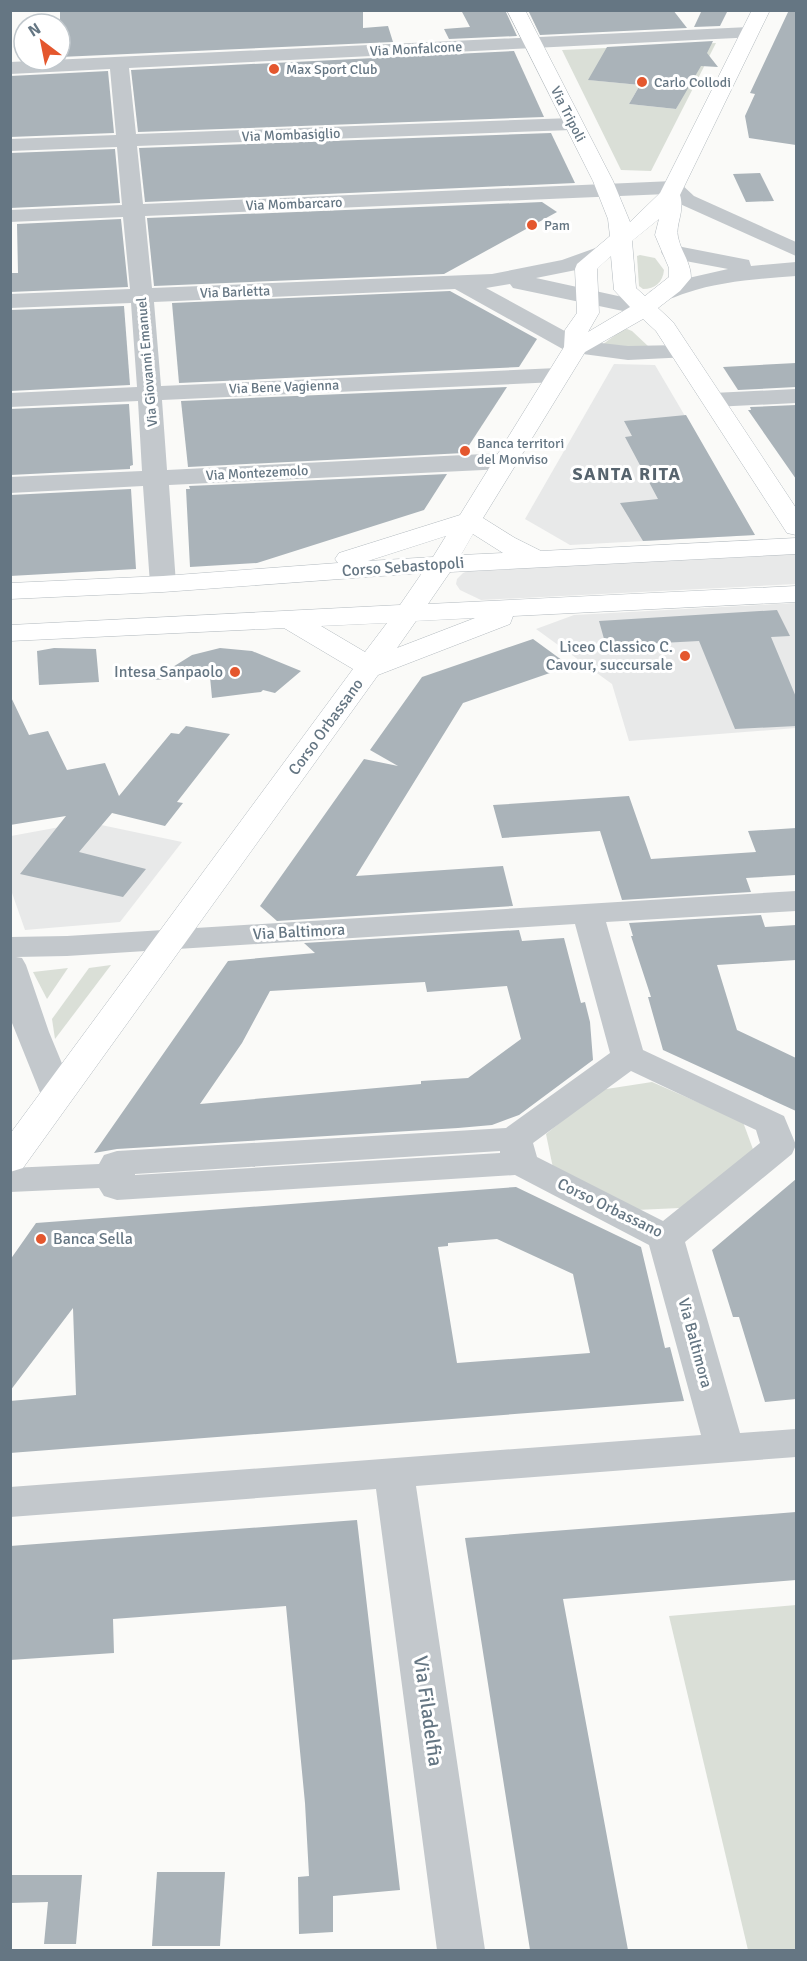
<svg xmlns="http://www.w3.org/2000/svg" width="807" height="1961" viewBox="0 0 807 1961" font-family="Signika,sans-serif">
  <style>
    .built { fill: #e8e9e9 }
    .green { fill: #dadfd7; fill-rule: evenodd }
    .building { fill: #aab3b9; fill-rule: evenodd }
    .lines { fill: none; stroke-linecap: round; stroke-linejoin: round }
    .secondary-casing { stroke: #b3babf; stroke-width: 1 }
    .street { fill: #c3c8cc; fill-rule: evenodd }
    .secondary { fill: #fff; fill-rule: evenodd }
    .poi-dot { fill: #e4572e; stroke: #fff; stroke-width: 2 }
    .labels { text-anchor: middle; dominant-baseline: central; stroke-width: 6; stroke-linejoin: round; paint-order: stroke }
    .far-street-label { font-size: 14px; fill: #657683; stroke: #fff }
    .far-poi-label { font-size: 14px; fill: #657683; stroke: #fff; text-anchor: start }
    .street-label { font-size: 16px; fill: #657683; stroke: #fff }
    .poi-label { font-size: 16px; fill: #657683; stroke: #fff; text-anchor: end }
    .far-district-label { font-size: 18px; font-weight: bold; letter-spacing: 1.5px; fill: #57646e; stroke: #fff }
    .near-street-label { font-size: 20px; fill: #657683; stroke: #fff }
  </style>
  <rect width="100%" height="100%" fill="#fafaf8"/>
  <!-- built -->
  <g class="built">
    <polygon points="614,364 655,365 755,535 570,545 525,519"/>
    <polygon points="796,553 796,584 481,600 460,590 456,584 457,579 463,573 473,569"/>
    <polygon points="796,603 796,728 629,741 612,684 536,629 574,615"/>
    <polygon points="87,822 182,842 120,922 25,930 11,890 11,836"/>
  </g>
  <!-- green -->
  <g class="green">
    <path d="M716,43L651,171L621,170L562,50ZM595,69L684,93L676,109L629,104L640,85L589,80Z"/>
    <path d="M640,255L655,258L664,270C663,282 655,289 643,289L639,286L637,256Z"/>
    <polygon points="627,329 632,331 649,347 602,345 622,330"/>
    <polygon points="111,965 55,1039 52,1019 89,968"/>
    <polygon points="68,968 47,999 33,972"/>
    <polygon points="652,1082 743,1122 754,1152 680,1208 636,1210 553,1168 546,1134 600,1090"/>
    <polygon points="796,1605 796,1950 748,1950 669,1616"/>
  </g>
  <!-- building -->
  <g class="building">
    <polygon points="60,10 363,10 363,28 388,26 393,42 60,57"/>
    <polygon points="461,10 505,10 517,36 449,39 444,29 470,27"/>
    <polygon points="528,10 673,10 687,28 540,35"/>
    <polygon points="702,10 728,10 720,26 694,27"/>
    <polygon points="789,10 796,10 796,145 749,138 745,116 755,94 750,93"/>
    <polygon points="713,41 707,53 718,67 701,66 676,109 629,104 640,85 588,80 607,47"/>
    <polygon points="514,51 544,117 138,132 131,70"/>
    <polygon points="108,71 114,133 10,137 10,76"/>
    <polygon points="551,133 575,183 145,202 139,148"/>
    <polygon points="115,149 120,203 10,208 10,153"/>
    <polygon points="760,173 774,201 746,202 733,174"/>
    <polygon points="542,202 557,212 444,274 154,286 147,218"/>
    <polygon points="121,219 128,287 10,292 10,273 18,273 17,224"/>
    <polygon points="450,291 537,339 519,367 179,383 172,303"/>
    <polygon points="124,306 130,385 10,391 10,310"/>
    <polygon points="796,363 796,387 738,390 723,367"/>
    <polygon points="507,387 464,453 188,467 181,401"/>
    <polygon points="129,404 133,465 130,466 130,469 10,475 10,409"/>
    <polygon points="796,405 796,479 748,410 751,410 750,407"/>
    <polygon points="686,415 755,535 643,541 620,503 658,499 625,437 632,436 624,421"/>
    <polygon points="447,474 424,510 257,563 190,567 186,489 190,489 189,486"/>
    <polygon points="131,489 136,569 10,576 10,495"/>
    <polygon points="777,610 790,636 771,637 796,697 796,726 735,729 699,641 606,646 599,621"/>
    <polygon points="533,639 570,666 463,703 356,876 503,866 513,906 277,921 260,906 364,759 398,766 370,750 422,677"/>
    <polygon points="54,648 96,649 99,682 39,685 37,651"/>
    <polygon points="220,648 252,651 301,671 275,693 263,690 261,692 212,698 210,677 152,680 192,655"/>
    <polygon points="10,695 29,735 48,731 67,770 105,763 119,796 171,733 179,734 186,726 230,734 177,802 183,803 165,826 112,813 79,852 146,869 123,897 20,874 66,816 10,825"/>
    <polygon points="629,796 651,859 756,852 748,831 796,828 796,875 746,878 751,892 622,900 600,831 502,838 493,805"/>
    <polygon points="761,915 765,927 796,925 796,960 717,965 737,1030 796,1058 796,1111 663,1050 648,997 651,997 631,936 633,936 629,923"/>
    <path d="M519,930L522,941L564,938L581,1003L585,1002L590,1022L593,1060L519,1115L492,1125L458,1128L117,1149L94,1153L228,961L315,953L304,943ZM425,982L427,992L507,986L521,1039L468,1078L421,1081V1084L200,1104L242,1043L270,991Z"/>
    <polygon points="796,1179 796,1399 765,1402 739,1317 733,1317 712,1250"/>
    <path d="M516,1187L641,1247L665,1348L670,1347L684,1401L10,1453V1401L76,1395L73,1308L10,1391V1260L36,1223ZM497,1239L573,1274L590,1353L457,1363L438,1247L448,1246V1243Z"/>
    <polygon points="796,1512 796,1580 563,1599 628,1950 530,1950 465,1538"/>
    <polygon points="357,1520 400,1890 333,1896 333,1932 299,1934 298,1877 309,1876 305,1803 286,1606 113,1619 114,1653 10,1660 10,1546"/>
    <polygon points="157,1872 225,1872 220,1946 152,1946"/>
    <polygon points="10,1875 82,1875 76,1944 44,1944 48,1902 10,1903"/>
  </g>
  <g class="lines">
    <defs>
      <path id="secondary" d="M507,10H525L613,181L630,222L660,193L752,10H770L680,195C685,212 675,225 678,237C681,252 691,262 691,278L680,291L658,308L673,322L796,508V535L787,533L656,331L643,319L585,352L483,518L515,538L541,551L796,538V554L450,572L428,604L796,586V602L513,616L510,624L378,675L23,1168L10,1172V1134L353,669L284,628L10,641V625L400,605L422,573L163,592L10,599V583L163,576L338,563L335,559L339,553L460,515L564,347L565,330L577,313L575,269L577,264L610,236L608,219L593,181ZM659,219L655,235L669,268V277L645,296L636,288L632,241ZM611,256L614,290L630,307L588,332L599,313L597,269ZM473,534L503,553L461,555ZM446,536L433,557L368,561ZM475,618L397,648L416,621ZM387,623L365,652L321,626Z"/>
    </defs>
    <!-- secondary casing -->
    <use href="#secondary" class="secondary-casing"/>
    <!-- street -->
    <g class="street">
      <polygon points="749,27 756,29 758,33 756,37 129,68 136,134 572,118 579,120 582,124 579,128 572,130 137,146 143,204 673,181 680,183 694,196 796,242 796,256 680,204 667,194 145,216 152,288 492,274 562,260 601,246 609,248 612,253 609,258 576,270 536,278 650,303 653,308 650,313 642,315 513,288 510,284 486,288 583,341 628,346 681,345 689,347 693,352 689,357 628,360 568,352 455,289 154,302 161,386 557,368 565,370 569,375 565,380 557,382 162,400 167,470 504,453 513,456 517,461 513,466 504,469 169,485 176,584 173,590 163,592 153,590 150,584 143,486 10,493 10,477 142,471 138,401 10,407 10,393 137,387 131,303 10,308 10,294 130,289 123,217 10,222 10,210 122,205 117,147 10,151 10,139 116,135 110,69 10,74 10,62"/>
      <path d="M672,245L749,260L751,266L796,262V276C759,279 722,281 686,293C673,297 663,304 650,301L647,296L650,291L684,279L728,269L664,257L661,252L664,247Z"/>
      <polygon points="796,389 796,403 713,407 704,405 701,400 704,395 713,393"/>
      <path d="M796,891V911L606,922L643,1050L784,1116L796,1145L792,1154L685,1242L740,1433L796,1429V1457L416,1486L485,1950H437L376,1489L10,1517V1487L701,1435L649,1245L515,1175L117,1200L104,1196L99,1188L10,1192V1168L99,1164L104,1155L117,1151L506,1128L610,1053L575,924L67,956L16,957L22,958L26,965L49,1032L75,1095L70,1103L58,1106L46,1103L41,1095L10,1018V937L67,936ZM631,1071L756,1130L760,1143L663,1221L537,1157L533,1143ZM500,1151V1153L135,1175V1174Z"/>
    </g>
    <!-- secondary -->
    <use href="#secondary" class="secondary"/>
  </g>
  <!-- markers -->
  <g class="poi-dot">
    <circle cx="274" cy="69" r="6"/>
    <circle cx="642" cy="82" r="6"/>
    <circle cx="532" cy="225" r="6"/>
    <circle cx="465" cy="451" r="6"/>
    <circle cx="685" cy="656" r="6"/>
    <circle cx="235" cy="672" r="6"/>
    <circle cx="41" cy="1239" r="6"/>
  </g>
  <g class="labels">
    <!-- far-street labels -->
    <g class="far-street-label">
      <text transform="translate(416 49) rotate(-3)">Via Monfalcone</text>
      <text transform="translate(568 114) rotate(63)">Via Tripoli</text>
      <text transform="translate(291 135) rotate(-2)">Via Mombasiglio</text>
      <text transform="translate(294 204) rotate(-2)">Via Mombarcaro</text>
      <text transform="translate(235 292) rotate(-2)">Via Barletta</text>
      <text transform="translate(147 362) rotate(-95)">Via Giovanni Emanuel</text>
      <text transform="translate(284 387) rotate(-2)">Via Bene Vagienna</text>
      <text transform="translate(257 473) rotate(-3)">Via Montezemolo</text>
    </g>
    <!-- far-poi labels -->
    <g class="far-poi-label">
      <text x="286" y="69">Max Sport Club</text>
      <text x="654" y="82">Carlo Collodi</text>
      <text x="544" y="225">Pam</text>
      <text x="477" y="443">Banca territori<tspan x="477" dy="16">del Monviso</tspan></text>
    </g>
    <!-- street labels -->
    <g class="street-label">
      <text transform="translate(403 567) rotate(-4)">Corso Sebastopoli</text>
      <text transform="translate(326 727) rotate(-54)">Corso Orbassano</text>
      <text transform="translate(299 932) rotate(-3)">Via Baltimora</text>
      <text transform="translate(610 1208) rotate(26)">Corso Orbassano</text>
      <text transform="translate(695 1343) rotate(75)">Via Baltimora</text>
    </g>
    <!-- poi labels -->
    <g class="poi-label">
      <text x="673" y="647">Liceo Classico C.<tspan x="673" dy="18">Cavour, succursale</tspan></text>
      <text x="223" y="672">Intesa Sanpaolo</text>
      <text x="53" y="1239" text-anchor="start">Banca Sella</text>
    </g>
    <!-- far-district labels -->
    <g class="far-district-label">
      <text x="627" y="474">SANTA RITA</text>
    </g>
    <!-- near-street labels -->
    <g class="near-street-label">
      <text transform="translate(428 1711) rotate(82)">Via Filadelfia</text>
    </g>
  </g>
  <!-- border -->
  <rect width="807" height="1961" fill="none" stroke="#657683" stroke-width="24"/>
  <!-- north arrow -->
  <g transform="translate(42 42) rotate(328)"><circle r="28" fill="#ffffff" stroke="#c1c8cd" stroke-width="1.5"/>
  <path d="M0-4.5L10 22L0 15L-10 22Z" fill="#e4572e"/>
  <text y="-9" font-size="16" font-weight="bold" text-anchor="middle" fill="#657683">N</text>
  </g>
</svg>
